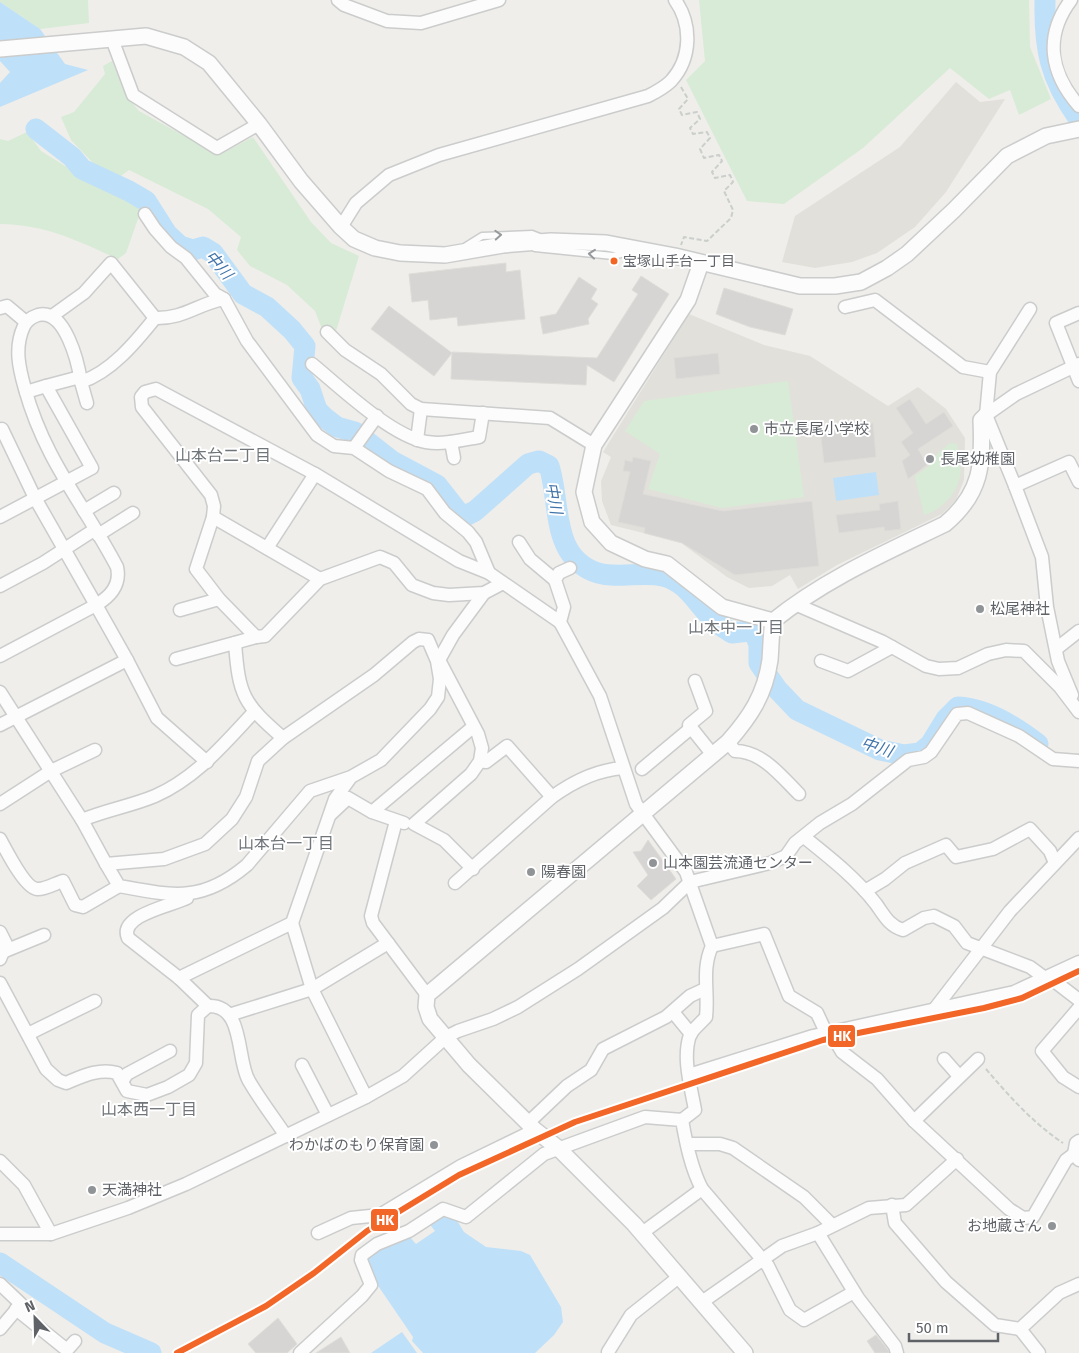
<svg xmlns="http://www.w3.org/2000/svg" width="1079" height="1353" viewBox="0 0 1079 1353" font-family="'Fira Sans','Noto Sans JP',sans-serif">
  <style>
    .education { fill: #e2e0da }
    .green { fill: #d8ebd6 }
    .water { fill: #bfe0f9 }
    .lines { fill: none; stroke-linecap: round; stroke-linejoin: round }
    .river { stroke: #bfe0f9; stroke-width: 21 }
    .building { fill: #d6d5d3; stroke: #deddd9 }
    .service-casing { stroke: #cbcccc; stroke-width: 9 }
    .minor-casing { stroke: #cbcccc; stroke-width: 15 }
    .tertiary-casing { stroke: #cbcccc; stroke-width: 18 }
    .path { stroke: #cacfcc; stroke-width: 2; stroke-dasharray: 5 2.5; stroke-linecap: butt }
    .service { stroke: #fdfcfc; stroke-width: 6 }
    .minor { stroke: #fdfcfc; stroke-width: 12 }
    .tertiary { stroke: #fdfcfc; stroke-width: 15 }
    .rail-1-casing { stroke: #fff; stroke-width: 10 }
    .rail-1 { stroke: #f26627; stroke-width: 6 }
    .oneway { stroke: #96999c }
    .bus-dot { fill: #f26522; stroke: #fff; stroke-width: 2 }
    .poi-dot { fill: #919496; stroke: #fff; stroke-width: 2 }
    .labels { text-anchor: middle; dominant-baseline: central; stroke-width: 4; stroke-linejoin: round; paint-order: stroke }
    .bus-label { font-size: 14px; fill: #5f6368; stroke: #fff; text-anchor: start }
    .poi-label { font-size: 15px; fill: #5f6368; stroke: #fff; text-anchor: start }
    .water-label { font-size: 16px; font-style: italic; fill: #4174aa; stroke: #fff }
    .neighbourhood-label { font-size: 16px; fill: #70757a; stroke: #fff }
    .line-badge { stroke: #fff; stroke-width: 2 }
    .badge-label { font-size: 14px; text-anchor: middle; font-weight: bold; fill: #fff }
  </style>
  <rect width="100%" height="100%" fill="#efeeea"/>
  <!-- education -->
  <g class="education">
    <polygon points="956,82 980,102 1005,99 946,192 915,227 877,253 852,262 815,268 782,262 795,216 900,147"/>
    <polygon points="689,314 764,345 810,356 888,406 918,387 946,409 965,438 964,480 956,500 942,514 837,565 798,589 790,575 772,586 749,588 727,577 680,542 611,525 602,501 601,481 611,457 603,452"/>
  </g>
  <!-- green -->
  <g class="green">
    <polygon points="0,0 88,0 89,23 40,29 0,2"/>
    <polygon points="699,0 1029,0 1030,47 1051,99 1019,115 1010,90 989,99 950,68 863,148 784,204 747,201 686,80 705,61"/>
    <polygon points="112,61 125,94 139,111 219,155 253,137 311,222 331,243 359,256 336,331 322,329 315,311 287,285 250,266 237,250 241,237 208,209 129,170 118,178 94,164 71,140 61,117 74,112 105,74 103,66"/>
    <path d="M27,132L41,151L89,181L137,202L140,213L126,253L118,259C75,240 48,225 0,224V139L8,141Z"/>
    <polygon points="788,381 804,497 722,508 648,489 660,454 625,431 644,401"/>
    <path d="M950,443L957,444C958,454 962,467 960,476C957,494 940,511 924,515L915,476L929,466L928,462Z"/>
  </g>
  <!-- water -->
  <g class="water">
    <polygon points="0,2 40,29 65,64 88,70 0,107 0,83 10,72 0,61"/>
    <polygon points="876,472 879,495 836,501 833,478"/>
    <polygon points="440,1214 456,1219 464,1232 486,1247 521,1251 530,1255 561,1307 563,1322 554,1335 535,1353 423,1353 412,1341 413,1337 368,1271 367,1254 408,1235 416,1244 435,1231 427,1221"/>
    <polygon points="402,1332 417,1353 371,1353"/>
  </g>
  <g class="lines">
    <!-- river -->
    <g class="river">
      <path d="M1045,0C1044,49 1050,79 1079,119"/>
      <path d="M36,129L72,157L82,169L129,191L146,201L167,234L180,246L193,250L203,247L213,253L243,294L267,307L292,330L305,346L302,378L310,389L317,410L324,417L337,427L355,432L392,461L437,485L459,513L465,516L475,511L528,464L539,461L549,466C561,502 550,558 598,573C618,579 643,571 663,576C688,582 697,605 714,620C719,625 726,629 732,633L749,631L755,635L759,644V663L777,689L797,710L880,750L904,755L920,753L930,745L946,719L958,707C986,708 1016,727 1038,744"/>
      <polyline points="0,1263 105,1333 151,1353"/>
    </g>
  </g>
  <!-- building -->
  <g class="building">
    <polygon points="506,263 506,272 520,270 525,319 458,326 457,317 430,320 428,300 412,302 409,274"/>
    <polygon points="641,276 669,294 614,382 587,365 586,385 451,379 452,352 597,358 638,294 632,290"/>
    <polygon points="579,277 597,289 591,299 598,304 588,319 589,324 543,334 540,317 556,314"/>
    <polygon points="724,288 793,309 785,335 750,327 716,314"/>
    <polygon points="389,306 452,353 434,376 371,329"/>
    <polygon points="718,353 720,374 676,379 674,358"/>
    <polygon points="910,399 926,424 944,412 953,426 918,449 927,465 908,479 902,461 910,455 901,442 913,433 896,408"/>
    <polygon points="873,423 876,457 824,463 820,429"/>
    <polygon points="633,457 651,461 643,494 723,511 812,501 819,566 735,575 682,543 644,533 645,528 618,522 630,472 623,471 625,460 632,462"/>
    <polygon points="898,501 901,529 885,531 884,527 839,533 836,515 880,510 879,504"/>
    <polygon points="648,840 676,879 651,900 637,886 648,875 633,852 641,851"/>
    <polygon points="278,1318 297,1344 287,1353 256,1353 248,1344"/>
    <polygon points="876,1335 888,1350 889,1353 875,1353 867,1341"/>
    <polygon points="341,1337 350,1353 316,1353"/>
  </g>
  <g class="lines">
    <defs>
      <g id="service">
        <polyline points="466,246 482,236 532,234 542,238"/>
        <polyline points="535,248 613,256 629,252"/>
      </g>
      <g id="minor">
        <polyline points="338,0 344,5 387,21 421,23 499,0"/>
        <path d="M1071,0C1044,36 1050,73 1079,106"/>
        <polyline points="112,39 133,95 217,148 259,124"/>
        <polyline points="145,214 155,229 171,247 186,258 215,294 224,299 247,341 317,435 334,446 354,448 389,471 427,489 445,513 468,532 476,542 489,573"/>
        <path d="M341,227L356,203L389,175L439,155L648,96C656,92 665,87 671,81C692,58 692,24 675,0"/>
        <polyline points="845,307 875,300 963,367 990,372"/>
        <polyline points="0,308 7,306 26,322"/>
        <polyline points="1030,309 990,372 986,415 1015,486 1069,462 1079,482"/>
        <polyline points="1079,313 1056,323 1079,381"/>
        <path d="M52,316L84,293L111,263L155,318C184,319 197,304 224,299"/>
        <polyline points="327,332 345,350 381,374 411,404 421,409 550,418 594,445"/>
        <path d="M312,364C340,387 391,436 426,442C443,445 462,440 479,437L483,413"/>
        <polyline points="46,386 80,377"/>
        <path d="M87,403L81,382C111,372 135,343 155,318"/>
        <polyline points="986,415 1016,394 1079,364"/>
        <path d="M0,430L2,429L35,498L96,605C111,596 121,585 117,567C84,504 45,461 25,389C19,368 14,347 24,326C27,320 32,317 38,315C65,308 78,362 81,382"/>
        <polyline points="417,440 421,409"/>
        <polyline points="451,442 454,458"/>
        <polyline points="354,448 377,416"/>
        <polyline points="1015,486 1042,557 1047,607 1058,661 1072,695"/>
        <polyline points="84,511 114,493"/>
        <polyline points="0,517 92,468 46,386 26,392"/>
        <polyline points="213,517 214,506 211,495 142,407 141,397 145,392 156,389 315,474 459,561 489,573 560,622"/>
        <polyline points="98,535 133,513"/>
        <polyline points="519,542 530,559 555,580"/>
        <polyline points="267,548 315,474"/>
        <path d="M570,568L559,573L555,580L564,607L560,622L600,696L636,804L686,872L712,946C701,970 709,992 706,1017C701,1023 693,1029 690,1035C682,1058 691,1087 695,1110L682,1120"/>
        <polyline points="0,586 43,563 94,530"/>
        <polyline points="795,604 883,642 926,666 939,669 958,668 988,654 1006,650 1024,651 1060,687 1079,712"/>
        <polyline points="180,610 219,599"/>
        <polyline points="256,637 265,636 320,579 380,557 394,563 412,585 433,593 449,595 484,593 503,583"/>
        <path d="M235,643C239,696 243,703 283,738"/>
        <polyline points="1056,649 1079,631"/>
        <polyline points="0,656 96,605 127,660 0,725"/>
        <polyline points="176,659 256,637 219,599 196,569 213,517 320,579"/>
        <polyline points="127,660 157,718 207,762"/>
        <polyline points="821,661 848,671 892,647"/>
        <polyline points="695,681 706,711 689,725 713,755"/>
        <polyline points="0,692 82,820 106,864"/>
        <path d="M728,742L735,751C762,751 781,776 799,794"/>
        <polyline points="480,761 486,762 507,746 552,797"/>
        <polyline points="642,769 691,728"/>
        <polyline points="0,804 51,771 95,750"/>
        <polyline points="372,812 473,727"/>
        <polyline points="331,814 348,798 372,812 404,823"/>
        <path d="M82,820C106,810 131,806 155,796C196,778 224,744 253,713"/>
        <polyline points="396,821 371,916 373,923 427,995"/>
        <path d="M804,837C829,857 856,878 876,904C884,915 889,926 903,930L924,918L934,916L954,926L967,943L1030,967L1045,978"/>
        <path d="M0,839C6,850 25,888 37,889C44,890 56,883 63,881L75,905L83,907L119,886"/>
        <polyline points="473,869 444,840 414,824 471,774 480,761 482,748 478,734 439,660 453,635 484,593"/>
        <path d="M455,883L552,797C574,781 596,770 623,768"/>
        <polyline points="865,891 885,879 905,863 946,845 956,857 993,849 1030,829 1050,851 1055,863"/>
        <path d="M187,898C174,905 118,915 128,938L179,978L208,1006"/>
        <polyline points="292,923 312,989 366,1097"/>
        <polyline points="0,932 6,944 0,959"/>
        <polyline points="712,946 764,934 789,996 817,1013 824,1028 830,1032 842,1052 877,1079 914,1121 1009,1209 1023,1218 1033,1217 1066,1160 1074,1154 1079,1160"/>
        <polyline points="5,951 44,935"/>
        <polyline points="1049,977 1079,1000"/>
        <path d="M179,978L292,923L335,799L351,777L381,760L430,709L438,697L440,679L437,661L428,640L419,639L413,642L374,675L283,738L258,761L246,797L232,819L205,844L164,859L106,864L119,886C173,896 202,903 247,865L310,791L351,777"/>
        <path d="M0,983L46,1069L58,1080L66,1083C83,1076 99,1068 117,1073L127,1091L147,1095L168,1087L189,1075L196,1063L198,1015L208,1006C245,1004 236,1060 249,1081C260,1100 274,1118 286,1136"/>
        <polyline points="1079,1008 1042,1051 1063,1077 1079,1087"/>
        <polyline points="933,1011 1010,911 1079,838"/>
        <polyline points="673,1012 691,1034"/>
        <polyline points="229,1015 312,989 388,943"/>
        <polyline points="28,1034 95,1001"/>
        <polyline points="944,1059 959,1076"/>
        <polyline points="302,1065 328,1115"/>
        <polyline points="689,1075 813,1036 1014,992 1079,962"/>
        <polyline points="123,1080 127,1074 170,1051"/>
        <polyline points="914,1121 978,1059"/>
        <polyline points="528,1123 567,1086 591,1070 603,1049 666,1017 690,996 705,989"/>
        <polyline points="687,1144 720,1144 733,1148 804,1197 832,1225"/>
        <polyline points="1074,1154 1076,1143 1079,1141"/>
        <polyline points="0,1161 24,1185 51,1234"/>
        <polyline points="892,1205 895,1223 946,1282 995,1325 1020,1329 1059,1293 1079,1284"/>
        <polyline points="318,1233 351,1218 380,1215 461,1166 535,1130"/>
        <polyline points="642,1233 702,1189"/>
        <polyline points="818,1233 858,1298 895,1346 897,1353"/>
        <polyline points="0,1234 51,1234 128,1208 186,1184 366,1097 403,1076 446,1037 458,1031 493,1019 518,1007 578,969 663,908 690,882 770,863 786,856 795,843 820,823 852,804 908,760 924,757 931,752 957,714 968,713 1019,736 1053,759 1079,761"/>
        <polyline points="0,1284 21,1304 0,1329"/>
        <polyline points="702,1302 782,1246 818,1233 869,1208 906,1205 957,1159"/>
        <polyline points="16,1309 67,1350 75,1341"/>
        <polyline points="1020,1329 1039,1353"/>
        <polyline points="608,1352 631,1315 680,1276"/>
        <path d="M300,1353L362,1296L371,1285L361,1260L362,1255L377,1244L409,1231L443,1209L466,1217L544,1154L645,1117L682,1120C686,1143 691,1168 702,1189L768,1266L790,1310L804,1320L854,1292"/>
      </g>
      <g id="tertiary">
        <polyline points="0,49 146,36 184,47 209,63 259,124 301,181 341,227 354,239 375,248 400,253 445,255 503,245 551,241 606,243 675,256 800,286 835,286 861,282 887,268 907,254 954,210 1007,156 1046,136 1079,129"/>
        <path d="M701,263L688,300L594,445L584,492L592,522L611,543L645,559L667,564L722,607L773,621C771,634 771,647 770,660C765,695 750,717 728,742L439,985L427,995L426,1007L430,1019L469,1065L535,1130L558,1148L634,1224L745,1353"/>
        <path d="M773,621C825,579 885,553 945,524C982,493 983,464 981,420L986,415"/>
      </g>
    </defs>
    <!-- service casing -->
    <use href="#service" class="service-casing"/>
    <!-- minor casing -->
    <use href="#minor" class="minor-casing"/>
    <!-- tertiary casing -->
    <use href="#tertiary" class="tertiary-casing"/>
    <!-- path -->
    <g class="path">
      <polyline points="681,87 688,99 679,109 682,115 697,112 700,119 690,128 693,134 707,132 710,138 700,149 704,158 719,155 722,161 712,172 715,178 730,175 733,182 724,191 733,210 731,218 707,241 684,237 681,245"/>
      <path d="M986,1069C1009,1096 1033,1123 1063,1143"/>
    </g>
    <!-- service -->
    <use href="#service" class="service"/>
    <!-- minor -->
    <use href="#minor" class="minor"/>
    <!-- tertiary -->
    <use href="#tertiary" class="tertiary"/>
    <defs>
      <polyline id="rail-1" points="177,1353 266,1306 314,1273 367,1231 459,1175 575,1122 823,1040 984,1008 1022,998 1079,971"/>
    </defs>
    <!-- rail-1 casing -->
    <use href="#rail-1" class="rail-1-casing"/>
    <!-- rail-1 -->
    <use href="#rail-1" class="rail-1"/>
  </g>
  <!-- one-way arrows -->
  <defs><path id="oneway-chevron" d="M-2-3.5L2.5 0L-2 3.5" fill="none" stroke-width="1.6" stroke-linecap="round" stroke-linejoin="round" transform="scale(1.25)"/></defs>
  <g class="oneway">
    <use href="#oneway-chevron" transform="translate(498 235) rotate(-3)"/>
    <use href="#oneway-chevron" transform="translate(592 254) rotate(-174)"/>
  </g>
  <!-- markers -->
  <circle class="bus-dot" cx="614" cy="261" r="4.5"/>
  <g class="poi-dot">
    <circle cx="754" cy="429" r="5"/>
    <circle cx="930" cy="459" r="5"/>
    <circle cx="980" cy="609" r="5"/>
    <circle cx="653" cy="863" r="5"/>
    <circle cx="531" cy="872" r="5"/>
    <circle cx="434" cy="1145" r="5"/>
    <circle cx="92" cy="1190" r="5"/>
    <circle cx="1052" cy="1226" r="5"/>
  </g>
  <g class="labels">
    <!-- bus labels -->
    <g class="bus-label">
      <text x="623" y="261">宝塚山手台一丁目</text>
    </g>
    <!-- poi labels -->
    <g class="poi-label">
      <text x="764" y="429">市立長尾小学校</text>
      <text x="940" y="459">長尾幼稚園</text>
      <text x="990" y="609">松尾神社</text>
      <text x="663" y="863">山本園芸流通センター</text>
      <text x="541" y="872">陽春園</text>
      <text x="424" y="1145" text-anchor="end">わかばのもり保育園</text>
      <text x="102" y="1190">天満神社</text>
      <text x="1042" y="1226" text-anchor="end">お地蔵さん</text>
    </g>
    <!-- water labels -->
    <g class="water-label">
      <text transform="translate(219 265) rotate(49)">中川</text>
      <text transform="translate(554 498) rotate(80)">中川</text>
      <text transform="translate(877 747) rotate(18)">中川</text>
    </g>
    <!-- neighbourhood labels -->
    <g class="neighbourhood-label">
      <text x="223" y="455">山本台二丁目</text>
      <text x="736" y="627">山本中一丁目</text>
      <text x="286" y="843">山本台一丁目</text>
      <text x="149" y="1109">山本西一丁目</text>
    </g>
  </g>
  <g class="line-badge">
    <rect x="827" y="1024" width="29" height="24" rx="5" fill="#f26627"/>
    <rect x="370" y="1208" width="29" height="24" rx="5" fill="#f26627"/>
  </g>
  <g class="badge-label">
    <text x="842" y="1041">HK</text>
    <text x="385" y="1225">HK</text>
  </g>
  <!-- north arrow -->
  <g transform="translate(35 1318) rotate(337)" stroke="#ffffff" stroke-width="4" paint-order="stroke">
  <path d="M0-4L9 19L0 12L-9 19Z" fill="#5f6368"/>
  <text y="-8" font-size="14" font-weight="bold" text-anchor="middle" fill="#5f6368">N</text>
  </g>
  <!-- scale -->
  <path d="M909 1333v8h89v-8" fill="none" stroke="#5f6368" stroke-width="2.5"/>
  <text x="916" y="1333" font-size="15" fill="#5f6368" stroke="#ffffff" stroke-width="4" paint-order="stroke">50 m</text>
</svg>
